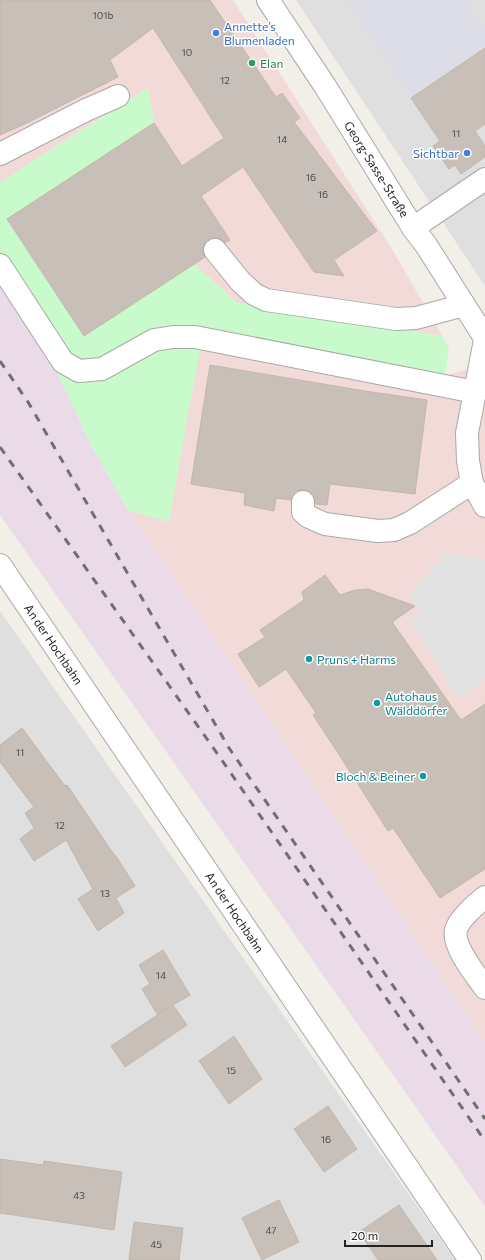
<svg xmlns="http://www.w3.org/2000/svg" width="485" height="1260" viewBox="0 0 485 1260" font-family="Commissioner,sans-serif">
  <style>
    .residential { fill: #e0dfdf }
    .commercial { fill: #f2dad9 }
    .industrial { fill: #ebdbe8 }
    .park { fill: #c8facc }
    .parking { fill: #e2e2e2 }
    .plaza { fill: #dddde8 }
    .building { fill: #c7bfb8; stroke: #c4b6ab }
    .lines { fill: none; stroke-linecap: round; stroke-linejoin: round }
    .minor-casing { stroke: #a9a9a9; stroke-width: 24 }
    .minor { stroke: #fff; stroke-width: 22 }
    .rail { stroke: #707070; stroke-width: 3; stroke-dasharray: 8 8; stroke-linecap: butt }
    .shop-dot { fill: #3f7fe0; stroke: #fff; stroke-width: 1.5 }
    .leisure-dot { fill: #2e9e5b; stroke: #fff; stroke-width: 1.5 }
    .culture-dot { fill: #0f9aa8; stroke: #fff; stroke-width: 1.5 }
    .labels { text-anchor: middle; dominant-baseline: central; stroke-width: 3; stroke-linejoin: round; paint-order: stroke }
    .number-label { font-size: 10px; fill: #4b4948 }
    .shop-label { font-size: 12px; fill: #366cbe; stroke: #fff; text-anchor: start }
    .leisure-label { font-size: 12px; fill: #27864d; stroke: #fff; text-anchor: start }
    .street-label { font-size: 12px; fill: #222; stroke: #fff }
    .culture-label { font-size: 12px; fill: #0d838f; stroke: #fff; text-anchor: start }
  </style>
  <rect width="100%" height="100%" fill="#f2efe9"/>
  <!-- residential -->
  <g class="residential">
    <polygon points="296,0 485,0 485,286"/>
    <polygon points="0,611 455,1260 0,1260"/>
  </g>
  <!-- commercial -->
  <g class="commercial">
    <polygon points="0,0 233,0 392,249 442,336 236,302 194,264 84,336 7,219 153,123 148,88 0,182"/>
    <polygon points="202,332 445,376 485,364 485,1041 128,510 169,522"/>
  </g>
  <!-- industrial -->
  <polygon class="industrial" points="0,287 57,372 92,447 128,510 485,1041 485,1207 417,1109 0,515"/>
  <!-- park -->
  <polygon class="park" points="148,88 154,123 7,219 83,335 194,264 236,302 442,336 449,347 445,376 203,332 169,522 128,510 92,447 57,372 0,287 0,182"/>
  <!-- parking -->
  <polygon class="parking" points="442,553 484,559 485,560 485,680 458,698 409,620 420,612 409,592 430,573 431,563 441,565"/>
  <!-- plaza -->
  <polygon class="plaza" points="346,0 466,0 485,28 485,48 411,98"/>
  <!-- building -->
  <g class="building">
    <polygon points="0,0 210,0 276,97 282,93 300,118 294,122 377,231 334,260 344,276 314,272 243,167 201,196 230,240 225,243 219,238 213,238 207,240 203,246 203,252 205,257 84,336 7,219 154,123 182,166 224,138 153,28 110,60 118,77 25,124 0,135"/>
    <polygon points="485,48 485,124 475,131 485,146 485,157 461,174 455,165 449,169 433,146 440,141 411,98"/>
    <polygon points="210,365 365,391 427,400 415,494 330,484 327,505 316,504 314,495 309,491 303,490 296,491 292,495 291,500 276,498 274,511 244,505 245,493 191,484"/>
    <polygon points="325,575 340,595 355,590 368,589 415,606 392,622 461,720 485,704 485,869 440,898 393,828 388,831 342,759 313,715 316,713 286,669 259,687 238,654 265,637 260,630 304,600 302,592"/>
    <polygon points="22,728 65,786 67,785 115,856 116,856 135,886 116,898 124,913 98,931 78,899 93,889 66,840 34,861 20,839 34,828 25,813 34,807 0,762 0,745"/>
    <polygon points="163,950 190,995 173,1005 187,1025 125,1067 111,1046 169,1007 157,1014 142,989 150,984 139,965"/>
    <polygon points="234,1036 262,1079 229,1104 199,1061"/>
    <polygon points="328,1106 357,1149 324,1172 294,1129"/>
    <polygon points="0,1159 43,1165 44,1161 122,1172 114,1230 0,1213"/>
    <polygon points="279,1200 299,1242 262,1260 242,1218"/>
    <polygon points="399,1205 437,1260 378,1260 359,1232"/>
    <polygon points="134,1222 183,1228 179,1260 129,1260"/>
  </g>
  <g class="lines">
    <defs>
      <g id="minor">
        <polyline points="268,0 325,86 413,228 426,245 485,338"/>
        <polyline points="0,154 86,110 118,96"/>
        <polyline points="413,228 485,179"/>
        <polyline points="215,250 240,281 254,294 266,300 396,319 416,318 464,305"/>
        <polyline points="0,265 63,362 79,371 102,369 154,340 173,337 195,337 475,392"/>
        <polyline points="485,340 467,433 468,461 472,483 485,506"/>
        <polyline points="303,502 303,512 309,517 325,524 378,531 394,530 410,523 472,483"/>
        <polyline points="0,565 470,1260"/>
        <path d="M485,897C477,903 458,920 456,930C452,946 476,975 485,988"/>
      </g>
    </defs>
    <!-- minor casing -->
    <use href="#minor" class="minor-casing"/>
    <!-- minor -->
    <use href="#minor" class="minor"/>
    <!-- rail -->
    <g class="rail">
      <polyline points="0,361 28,402 229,748 485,1119"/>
      <polyline points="0,447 219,756 485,1141"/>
    </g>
  </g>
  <!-- markers -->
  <g class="shop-dot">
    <circle cx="216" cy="33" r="4"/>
    <circle cx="467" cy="153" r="4"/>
  </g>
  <circle class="leisure-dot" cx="252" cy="63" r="4"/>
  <g class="culture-dot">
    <circle cx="309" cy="659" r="4"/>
    <circle cx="377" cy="703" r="4"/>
    <circle cx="423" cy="776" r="4"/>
  </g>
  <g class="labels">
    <!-- number labels -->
    <g class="number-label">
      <text x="103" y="15">101b</text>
      <text x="187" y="52">10</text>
      <text x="225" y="80">12</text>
      <text x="456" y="133">11</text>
      <text x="282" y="139">14</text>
      <text x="311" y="177">16</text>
      <text x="323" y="194">16</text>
      <text x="20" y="752">11</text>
      <text x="60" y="825">12</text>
      <text x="105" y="893">13</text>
      <text x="161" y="975">14</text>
      <text x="231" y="1070">15</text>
      <text x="326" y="1139">16</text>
      <text x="79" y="1195">43</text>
      <text x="271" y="1230">47</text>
      <text x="156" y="1244">45</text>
    </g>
    <!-- shop labels -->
    <g class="shop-label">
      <text x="224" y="26">Annette’s<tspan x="224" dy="14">Blumenladen</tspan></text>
      <text x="459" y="153" text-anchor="end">Sichtbar</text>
    </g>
    <!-- leisure labels -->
    <g class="leisure-label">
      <text x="260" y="63">Elan</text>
    </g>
    <!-- street labels -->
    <g class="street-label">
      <text transform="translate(377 169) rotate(58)">Georg-Sasse-Straße</text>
      <text transform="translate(54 644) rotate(56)">An der Hochbahn</text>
      <text transform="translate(235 912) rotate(56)">An der Hochbahn</text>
    </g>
    <!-- culture labels -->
    <g class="culture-label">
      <text x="317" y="659">Pruns + Harms</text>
      <text x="385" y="696">Autohaus<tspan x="385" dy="14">Wälddörfer</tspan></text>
      <text x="415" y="776" text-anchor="end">Bloch &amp; Beiner</text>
    </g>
  </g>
  <!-- scale -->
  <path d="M345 1240v6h87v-6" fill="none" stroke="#222222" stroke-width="2"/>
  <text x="351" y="1240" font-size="12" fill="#222222" stroke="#ffffff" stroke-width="3" paint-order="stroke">20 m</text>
</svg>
